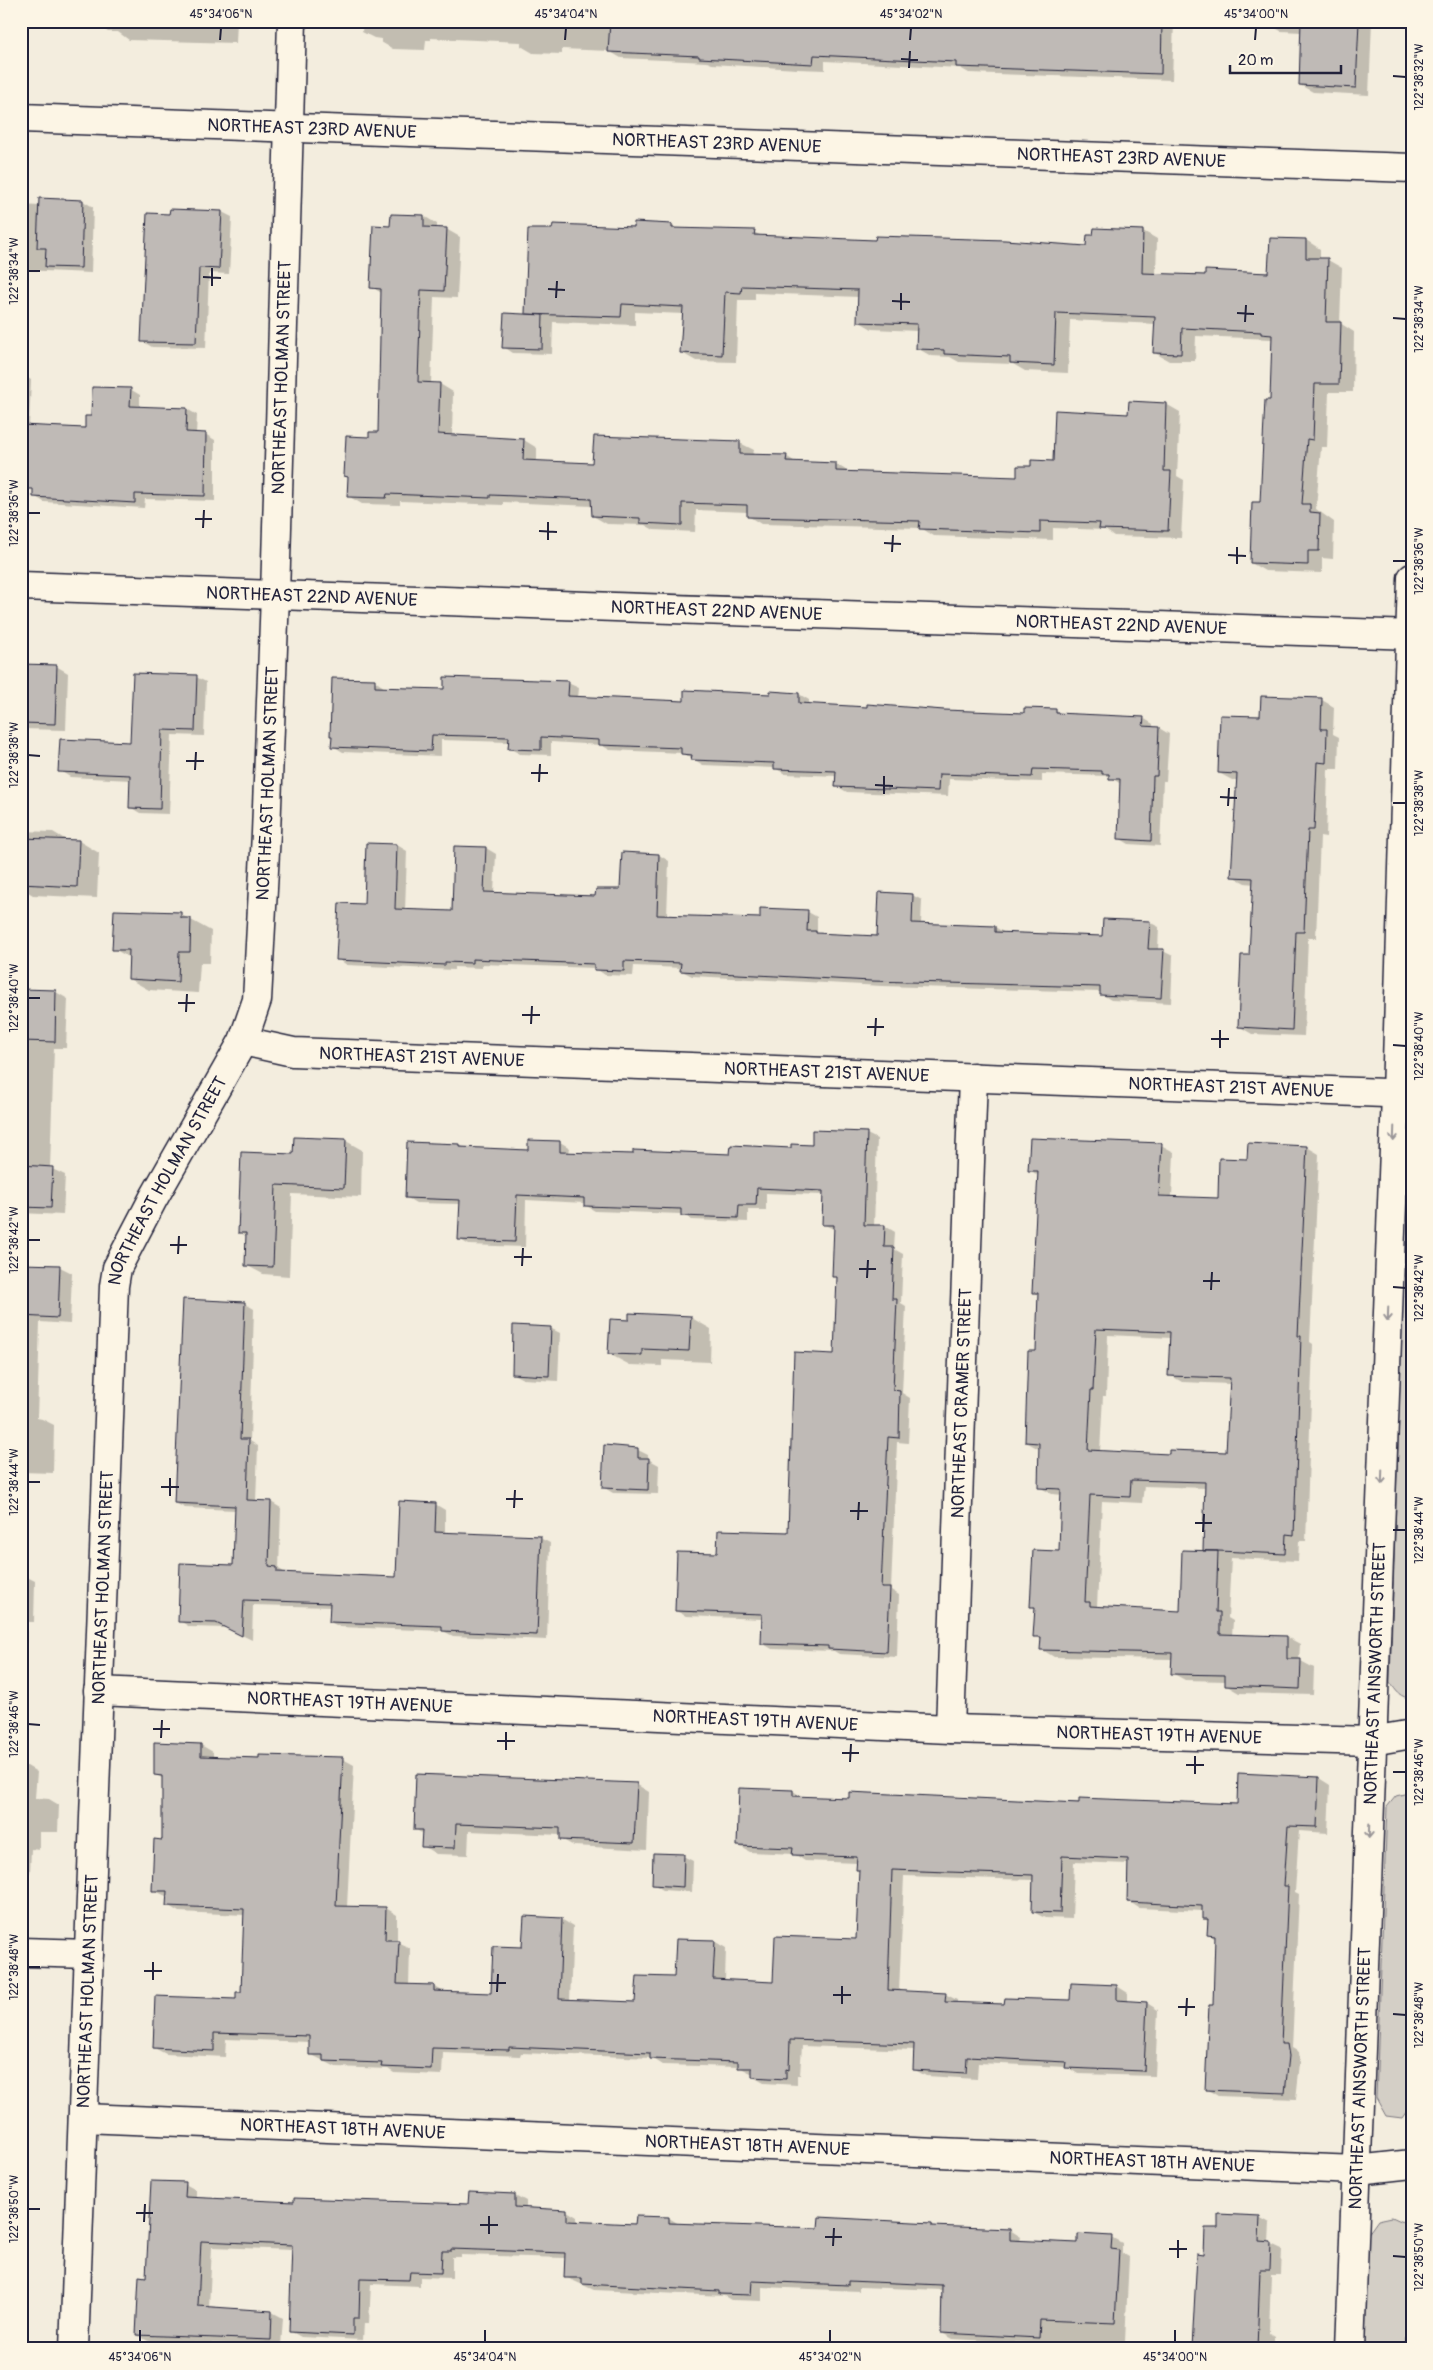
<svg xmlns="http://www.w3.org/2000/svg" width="1433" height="2370" viewBox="0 0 1433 2370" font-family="Pangolin,sans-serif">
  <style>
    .green { fill: #d4cfc6; stroke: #7b7880 }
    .shadow { fill: #0003; fill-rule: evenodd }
    .building { fill: #bfbab6; stroke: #22223b; fill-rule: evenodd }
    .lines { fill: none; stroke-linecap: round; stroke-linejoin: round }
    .street-casing { stroke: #22223b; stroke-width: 31 }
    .secondary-casing { stroke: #22223b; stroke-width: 31 }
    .street { stroke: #fcf5e5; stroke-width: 28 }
    .secondary { stroke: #fcf5e5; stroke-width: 28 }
    .oneway { stroke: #9a9698 }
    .ticks { fill: none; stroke: #22223b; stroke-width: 2 }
    .labels { text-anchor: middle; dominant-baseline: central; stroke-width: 5; stroke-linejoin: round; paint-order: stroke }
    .street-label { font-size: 18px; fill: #22223b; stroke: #fcf5e5 }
    .neatline { fill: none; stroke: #22223b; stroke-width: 2 }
    .ticks-label { font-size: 12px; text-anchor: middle; fill: #22223b }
  </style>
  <rect width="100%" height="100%" fill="#f3edde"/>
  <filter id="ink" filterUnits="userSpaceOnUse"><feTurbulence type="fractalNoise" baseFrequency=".02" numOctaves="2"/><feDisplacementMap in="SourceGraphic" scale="10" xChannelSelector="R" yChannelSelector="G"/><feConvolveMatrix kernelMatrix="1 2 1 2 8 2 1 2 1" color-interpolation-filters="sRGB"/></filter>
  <g filter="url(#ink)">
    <!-- green -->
    <g class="green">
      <path d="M1412,1163V1698C1400,1698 1396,1691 1390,1682L1407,1172Z"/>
      <polygon points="1412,1792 1412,2104 1402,2118 1386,2116 1376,2098 1387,1807 1396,1796"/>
      <polygon points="1392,2217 1403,2222 1410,2233 1405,2349 1363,2349 1368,2234 1378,2220"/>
    </g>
    <!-- shadow -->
    <g class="shadow">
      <polygon points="77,21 237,21 236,43 129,40 118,32 108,32 97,25 97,22"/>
      <polygon points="363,21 1174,21 1172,80 969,73 960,68 825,61 825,70 797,69 712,64 707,62 621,58 609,51 562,49 562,54 533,53 521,46 521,42 431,38 431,40 426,40 425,50 393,49 381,42 381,39 374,38 362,32"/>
      <polygon points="1268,21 1372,21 1369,95 1313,92 1300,85 1302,32 1281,31 1268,24"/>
      <polygon points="40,199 83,201 93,207 91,273 21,270 21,205 40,206"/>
      <polygon points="222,212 232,217 229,274 209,273 206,348 152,347 142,341 170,215"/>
      <polygon points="424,216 437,224 437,228 446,229 460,237 457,298 434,297 431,384 440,384 453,392 452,436 524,440 537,448 537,462 593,464 595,438 740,443 754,450 753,455 786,456 797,463 836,464 849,472 1018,478 1032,468 1054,462 1129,415 1130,403 1166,404 1180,412 1177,476 1184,480 1181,538 1114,536 1105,530 1053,528 1053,540 934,536 921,528 761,524 748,516 748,512 696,510 695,532 654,530 645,525 607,524 593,516 592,506 503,502 503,505 400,501 400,505 362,504 348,496 349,477 346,476 370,438 379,433 383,294 372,287 392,227"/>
      <polygon points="671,225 678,229 754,232 763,237 1087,247 1143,231 1157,239 1156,275 1206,277 1269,274 1306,240 1320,249 1320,259 1328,260 1342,268 1340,323 1354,332 1353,392 1329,392 1327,447 1321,447 1316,509 1334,522 1333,559 1322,558 1322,573 1265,571 1251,563 1261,504 1271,401 1272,339 1196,336 1195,361 1169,361 1155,353 1156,324 1070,320 1068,373 1025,371 1013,364 959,362 950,357 931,356 917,348 918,331 872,329 858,321 859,297 755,293 755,300 738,300 736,362 696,361 682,353 684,314 635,312 635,325 553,322 552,354 513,353 504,347 530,316 526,313 635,228"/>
      <polygon points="21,374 31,380 29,426 86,429 93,417 130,389 140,395 140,407 187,409 197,415 196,434 205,434 215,440 215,501 145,499 144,508 44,502 34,496 34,481 21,480"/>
      <polygon points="21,665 56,666 68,673 66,730 21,729"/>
      <polygon points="196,677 206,682 204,736 172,735 169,814 140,813 130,807 131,780 70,777 60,771 131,743"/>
      <polygon points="375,681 385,688 445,690 568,683 579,688 578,698 685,702 799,694 809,700 809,705 1025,714 1025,709 1056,711 1063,715 1143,718 1153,724 1153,728 1159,728 1169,734 1166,781 1163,781 1160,846 1129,844 1119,838 1121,784 1108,776 1042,774 1042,782 949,779 948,796 847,792 836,786 837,776 785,774 775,768 703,765 683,753 610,750 601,745 551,742 551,755 520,754 509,748 510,742 441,740 441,756 343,752 333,746"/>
      <polygon points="1322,700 1334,707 1333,734 1339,737 1338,769 1328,769 1326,837 1320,836 1316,938 1308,938 1304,1036 1252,1034 1240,1027 1250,957 1254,884 1245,883 1232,876 1238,780 1232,780 1219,773 1261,718"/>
      <polygon points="21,831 53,832 68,841 79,841 99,853 97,898 33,895 21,888"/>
      <polygon points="368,844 397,845 407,851 405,911 453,913 486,848 496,854 494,893 597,897 621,891 659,855 669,861 667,916 761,920 808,912 817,917 817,933 820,935 878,937 912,895 922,900 921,924 995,927 1005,933 1104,937 1149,922 1159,927 1158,950 1163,951 1173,956 1171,1003 1111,1000 1101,994 1101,992 882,986 692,976 682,971 682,968 634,966 633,976 605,975 595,968 482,964 482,968 454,967 454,970 347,965 338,959 365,905"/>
      <polygon points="180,914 211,931 210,963 200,963 198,993 149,990 129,979 130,958 114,949"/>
      <polygon points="21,990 56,992 68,999 66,1048 54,1048 50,1168 65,1175 63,1215 21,1213"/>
      <polygon points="867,1134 877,1139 874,1226 885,1226 895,1232 894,1249 903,1254 901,1303 906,1306 902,1393 910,1398 908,1443 897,1442 891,1590 899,1595 897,1657 839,1654 834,1651 772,1649 762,1643 763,1619 686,1616 676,1611 718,1555 789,1534 835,1355 838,1278 834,1276 835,1230 823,1224 824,1195 766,1193 766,1210 748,1210 748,1222 692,1220 682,1214 595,1211 585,1205 585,1203 526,1200 525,1247 469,1245 459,1239 461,1204 416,1203 406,1197 460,1145 466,1149 529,1151 560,1142 570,1148 569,1153 732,1155 792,1150"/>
      <polygon points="346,1141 362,1150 361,1197 292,1194 289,1276 263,1274 246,1265 247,1237 239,1232 295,1155"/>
      <path d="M1161,1145L1174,1152L1172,1197L1219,1199L1248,1161L1307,1147L1319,1154L1310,1342L1313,1344L1306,1541H1299L1298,1561L1231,1558L1228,1618L1233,1621L1232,1635L1287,1637L1300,1644L1299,1660L1314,1668L1313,1695L1239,1693L1227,1686V1681L1185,1680L1172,1673L1173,1659L1054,1657L1041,1649L1042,1640L1035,1636L1036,1609L1031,1606L1061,1552L1063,1495L1052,1494L1039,1487V1449L1026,1442L1037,1352L1039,1296L1034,1292L1039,1176L1030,1170ZM1108,1335L1171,1338L1170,1375L1182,1382L1230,1384L1227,1454L1170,1455L1100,1452L1103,1396H1106ZM1144,1486L1206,1488L1204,1550L1208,1552L1181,1612L1097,1607L1102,1501L1142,1503Z"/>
      <polygon points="21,1265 60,1267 72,1273 70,1324 40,1322 37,1418 42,1419 54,1425 53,1473 21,1472"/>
      <polygon points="244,1303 254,1309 250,1441 258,1446 256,1502 271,1502 281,1508 279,1569 287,1574 397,1578 435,1504 445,1510 445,1534 540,1538 550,1543 547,1640 453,1636 443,1631 340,1627 330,1622 331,1607 253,1605 252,1640 227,1628 190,1627 180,1621 234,1566 236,1510 185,1508 175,1503"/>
      <polygon points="690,1317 711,1329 710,1362 662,1360 662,1366 630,1365 609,1354 630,1321"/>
      <polygon points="550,1328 560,1333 558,1381 523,1379 513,1374"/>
      <polygon points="638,1450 648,1455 648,1459 659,1465 658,1494 613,1493 603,1487"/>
      <polygon points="21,1574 35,1581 34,1622 27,1622 24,1722 21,1722"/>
      <polygon points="155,1743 201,1745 213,1752 213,1757 343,1759 354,1765 347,1907 386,1908 397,1915 397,1942 410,1948 409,1986 434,1986 445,1993 492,1994 523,1949 561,1919 573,1926 570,2001 637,2003 676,1978 714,1941 726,1948 725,1981 774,1983 858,1940 860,1871 858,1869 858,1863 805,1861 794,1854 750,1852 739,1846 793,1791 804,1798 1239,1805 1319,1778 1330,1785 1328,1833 1299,1831 1295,1892 1299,1894 1292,2048 1299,2052 1300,2063 1296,2099 1218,2096 1206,2089 1214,2006 1216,1939 1209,1935 1209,1922 1203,1918 1203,1911 1139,1908 1128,1901 1129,1864 1074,1862 1072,1919 1045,1918 1033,1912 1034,1880 904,1876 899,1992 945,1994 957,2000 957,2003 1006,2005 1071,2002 1072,1984 1117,1986 1128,1993 1128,2002 1147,2003 1158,2010 1155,2076 1078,2074 1067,2067 978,2063 977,2079 926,2076 915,2070 915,2050 802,2046 800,2075 797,2075 797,2085 764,2083 753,2077 753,2074 739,2067 663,2065 652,2058 521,2053 520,2056 443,2053 442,2075 394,2073 388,2069 336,2067 310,2054 310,2042 226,2039 225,2057 166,2054 154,2048 237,2001 242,1993 245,1915 179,1912 167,1905 168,1897 153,1890 163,1841 164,1779 156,1775"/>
      <polygon points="21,1766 27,1766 37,1772 35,1798 49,1799 59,1805 58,1832 39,1832 39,1850 31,1849 30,1873 28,1873 28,1877 21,1877"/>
      <polygon points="636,1784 649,1792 647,1850 574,1846 561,1839 561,1835 469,1831 468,1855 436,1854 423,1846 423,1834 415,1829"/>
      <polygon points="683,1856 693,1861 692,1892 663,1890 653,1884"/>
      <polygon points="21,2176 23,2177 22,2238 21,2238"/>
      <polygon points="185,2184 196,2190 196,2199 295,2203 470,2205 470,2193 515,2195 526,2201 526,2209 567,2211 577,2217 577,2223 637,2225 669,2218 679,2224 819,2230 932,2224 937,2228 1010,2230 1021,2237 1020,2241 1079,2244 1111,2237 1122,2243 1122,2253 1129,2257 1125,2342 1138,2349 1047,2349 1047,2344 953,2339 942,2333 943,2290 859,2287 859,2291 762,2287 762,2301 731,2300 724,2296 594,2290 565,2277 566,2258 461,2255 461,2257 452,2257 452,2278 420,2277 420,2286 371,2284 369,2323 364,2323 363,2340 301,2337 290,2331 293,2250 212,2247 209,2308 272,2312 283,2318 281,2346 148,2341 137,2335 148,2278"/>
      <polygon points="1259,2217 1270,2223 1269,2243 1282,2249 1281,2275 1271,2275 1269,2333 1274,2336 1274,2349 1193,2349 1205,2256 1219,2229"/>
      <polygon points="684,2347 728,2349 684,2349"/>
    </g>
    <!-- building -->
    <g class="building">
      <polygon points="610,21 1162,21 1161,74 956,67 956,62 814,55 813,64 699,58 699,56 608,52"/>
      <polygon points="1301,21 1359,21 1356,88 1299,85"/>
      <polygon points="39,198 83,200 81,268 45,267 46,248 37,248"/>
      <polygon points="170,209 222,211 219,269 199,268 196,343 141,342 147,213 169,214"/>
      <polygon points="391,214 424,215 424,227 447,228 444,291 421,290 418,382 440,383 438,434 524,439 523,460 592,463 594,436 740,441 740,454 787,455 786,461 836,463 836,471 1017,477 1017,466 1031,466 1031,460 1053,461 1055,410 1128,414 1129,401 1166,403 1164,471 1171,471 1168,531 1099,529 1100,523 1040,521 1040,533 919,529 920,521 747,517 747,505 682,503 682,525 640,523 640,518 592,516 591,499 490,495 490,498 387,494 386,498 347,497 348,477 344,476 346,436 369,437 369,432 378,432 381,289 370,288 373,225 390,226"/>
      <polygon points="634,222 672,224 672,228 755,230 754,235 875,240 876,236 1005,240 1086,246 1087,235 1093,235 1094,228 1143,230 1142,273 1205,275 1205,270 1268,273 1270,238 1306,239 1306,258 1328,258 1326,322 1341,322 1339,384 1315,384 1313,440 1307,439 1302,504 1310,504 1310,512 1320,513 1319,551 1308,551 1308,565 1250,563 1252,502 1260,502 1265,400 1270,400 1272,335 1261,334 1261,332 1182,328 1181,354 1153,353 1155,317 1056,313 1054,365 1010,363 1010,357 944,354 944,350 916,349 917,324 857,322 858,290 742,286 741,293 725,292 722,355 680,353 683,307 622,304 621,317 525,314 528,229 552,229 553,224 634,227"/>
      <polygon points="504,313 543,315 542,349 502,348"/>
      <polygon points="92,387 131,388 130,406 187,408 186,432 206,433 205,496 135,494 135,503 33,497 33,489 21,489 21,425 85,428 85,416 91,416"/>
      <polygon points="21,664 57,665 55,724 21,723"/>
      <polygon points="133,673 197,675 195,731 162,730 160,809 129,808 130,775 58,772 60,739 130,742"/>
      <polygon points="444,677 569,681 568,696 684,701 684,690 770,694 770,691 799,693 799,703 867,707 867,704 944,710 1024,713 1024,708 1056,709 1056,713 1144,717 1143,726 1159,727 1157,776 1153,776 1151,841 1118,839 1120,779 1109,779 1109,774 1102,774 1102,771 1033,769 1032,777 939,774 938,791 835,787 836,771 774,769 774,763 691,760 692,755 681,754 681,748 599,745 599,740 541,737 541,750 508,749 509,737 432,735 431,751 331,747 332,736 330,736 332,678 375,679 375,687 444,689"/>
      <polygon points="1261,696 1322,698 1321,729 1327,729 1326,763 1317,762 1314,830 1308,830 1304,932 1296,932 1292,1030 1238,1027 1241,955 1249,955 1253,878 1231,877 1237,774 1218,773 1220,715 1260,716"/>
      <polygon points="21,838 79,840 77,887 21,884"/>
      <polygon points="366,843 397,844 395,909 452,911 454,846 486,847 484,892 595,896 596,889 620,889 622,852 659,854 657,915 760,918 760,908 808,910 807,931 816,931 816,933 877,936 879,892 913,894 912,923 995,926 995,932 1102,936 1103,919 1150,921 1148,949 1164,949 1161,998 1100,995 1100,987 871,981 680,971 681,963 624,961 624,971 594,970 594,964 472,959 472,963 445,962 445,965 336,960 339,903 364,904"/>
      <polygon points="114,910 181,912 181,918 191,918 190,952 179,952 178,982 128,979 129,950 112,950"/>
      <polygon points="21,989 56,990 55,1042 21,1041"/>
      <polygon points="812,1130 867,1132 864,1225 885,1225 884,1247 894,1247 892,1299 897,1299 893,1390 900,1391 899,1438 888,1437 881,1588 890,1588 887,1652 828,1649 828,1646 761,1644 762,1614 675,1611 677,1552 717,1553 718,1530 788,1532 794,1352 834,1354 837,1277 832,1277 834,1225 822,1225 823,1191 757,1188 756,1205 739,1205 738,1218 681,1216 681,1209 584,1206 584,1198 517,1195 515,1242 458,1240 460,1200 405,1198 407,1142 460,1144 460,1147 528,1150 528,1140 560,1141 560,1152 633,1154 633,1150 730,1154 731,1145 791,1148 791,1144 812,1145"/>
      <polygon points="294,1137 346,1139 344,1188 276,1185 273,1267 245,1266 246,1233 238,1233 241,1152 293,1154"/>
      <path d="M1030,1138L1162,1143L1159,1196L1218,1198L1219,1158L1247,1159L1248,1143L1307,1146L1298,1336H1301L1294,1535L1286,1534L1285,1554L1218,1551L1216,1612H1220V1634L1287,1636V1659H1301L1300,1689L1225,1686V1675L1171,1674L1172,1653L1040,1650L1041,1637H1033L1035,1607H1030L1033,1550L1059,1551L1061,1489L1038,1488L1039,1443L1025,1442L1028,1351H1036L1038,1293H1032L1038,1171H1028ZM1096,1329L1170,1332L1168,1376L1230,1378L1226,1452L1169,1450V1454L1088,1450L1091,1390H1093ZM1131,1480L1205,1482L1203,1551H1218L1182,1550L1180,1611L1090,1606V1602H1085L1090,1495L1130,1497Z"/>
      <polygon points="21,1165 53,1167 51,1208 21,1207"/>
      <polygon points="21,1264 60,1265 58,1318 21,1316"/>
      <polygon points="183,1299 245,1302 240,1439 249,1439 247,1500 271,1501 269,1566 277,1567 277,1572 396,1577 399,1501 436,1503 435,1532 541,1536 537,1635 442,1631 442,1626 329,1622 330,1603 244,1600 242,1636 216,1623 178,1622 180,1563 233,1565 235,1506 174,1503"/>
      <polygon points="629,1313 691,1316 689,1351 642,1349 642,1355 608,1354 610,1319 629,1320"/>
      <polygon points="513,1325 551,1327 549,1376 512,1374"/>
      <polygon points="604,1445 638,1448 638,1458 649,1458 648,1490 602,1488"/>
      <polygon points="154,1742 201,1744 201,1756 259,1758 259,1755 343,1757 336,1906 386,1907 385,1940 399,1940 397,1984 434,1985 434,1991 491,1993 493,1946 522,1947 524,1916 562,1918 559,1999 635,2002 637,1976 674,1977 676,1939 715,1940 713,1979 773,1982 775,1936 856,1939 859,1870 856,1870 857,1857 792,1855 793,1848 737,1846 739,1788 793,1790 793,1796 849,1798 849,1792 1079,1803 1079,1798 1237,1804 1238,1773 1319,1777 1317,1827 1288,1826 1284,1886 1288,1886 1281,2044 1287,2044 1289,2056 1285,2093 1205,2090 1209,2005 1213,2005 1215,1936 1207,1935 1208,1919 1202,1919 1202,1906 1127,1902 1128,1859 1062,1856 1060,1913 1032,1912 1033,1875 892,1870 888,1990 946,1993 945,2002 1004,2004 1005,1998 1070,2000 1071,1983 1117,1985 1117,2000 1147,2002 1144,2071 1065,2068 1066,2062 967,2057 966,2073 913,2070 914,2044 790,2040 789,2070 786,2069 786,2079 752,2077 752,2068 738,2068 738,2062 650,2059 650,2053 509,2047 509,2050 432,2048 431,2069 381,2067 382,2063 323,2061 323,2055 309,2055 309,2036 214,2033 214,2051 153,2048 155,1996 236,1999 236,1992 241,1992 244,1909 166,1906 167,1891 152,1891 154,1839 162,1840 162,1776 154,1775"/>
      <polygon points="416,1774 637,1783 634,1843 560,1840 560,1828 456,1824 455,1848 421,1847 422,1830 414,1830"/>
      <polygon points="653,1853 684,1854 683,1887 652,1885"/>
      <polygon points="151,2181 186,2182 185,2197 294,2202 294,2198 468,2204 469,2192 515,2194 515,2207 567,2210 567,2221 635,2224 636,2216 669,2217 669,2223 818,2228 819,2217 932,2223 932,2226 1010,2229 1010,2240 1078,2243 1078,2234 1112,2236 1111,2249 1119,2250 1115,2323 1040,2320 1039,2338 941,2333 942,2285 848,2281 848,2285 752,2281 751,2295 719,2294 719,2291 582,2284 582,2278 564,2278 565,2253 451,2249 451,2251 442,2251 441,2273 410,2272 409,2280 360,2279 359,2318 353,2318 353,2335 289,2332 292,2245 201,2241 198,2306 272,2311 271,2340 136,2335 139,2276 146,2277"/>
      <polygon points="1218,2214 1260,2216 1259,2241 1271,2242 1270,2270 1260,2270 1257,2349 1192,2349 1197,2254 1204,2255 1205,2228 1218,2228"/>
    </g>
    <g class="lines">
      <defs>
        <g id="street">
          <path id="s1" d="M21,118L1412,168"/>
          <path id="s2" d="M21,586L1412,635"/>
          <path id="s3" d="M243,1041L293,1052L1412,1094"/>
          <path id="s4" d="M98,1691L950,1729L1372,1741L1412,1734"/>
          <path id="s5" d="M950,1729L973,1077"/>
          <polyline points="21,1952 89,1954"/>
          <path id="s6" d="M83,2118L1357,2170L1412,2164"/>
          <path id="s7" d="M74,2349L114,1286L117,1268L153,1199L243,1041L257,1000L266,833L275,595L292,21"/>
        </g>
        <g id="secondary">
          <path id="s8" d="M1350,2349L1396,1094L1412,578"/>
        </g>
      </defs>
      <!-- street casing -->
      <use href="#street" class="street-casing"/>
      <!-- secondary casing -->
      <use href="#secondary" class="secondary-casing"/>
      <!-- street -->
      <use href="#street" class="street"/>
      <!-- secondary -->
      <use href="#secondary" class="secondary"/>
    </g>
    <!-- one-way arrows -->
    <defs><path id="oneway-shaft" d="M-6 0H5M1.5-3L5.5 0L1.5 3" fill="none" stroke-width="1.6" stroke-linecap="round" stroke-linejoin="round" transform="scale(1.25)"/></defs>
    <g class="oneway">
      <use href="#oneway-shaft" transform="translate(1394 1134) rotate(92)"/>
      <use href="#oneway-shaft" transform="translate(1388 1314) rotate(92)"/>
      <use href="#oneway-shaft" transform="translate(1382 1477) rotate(92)"/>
      <use href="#oneway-shaft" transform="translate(1369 1831) rotate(92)"/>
    </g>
  </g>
  <!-- ticks -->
  <path class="ticks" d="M220,40L221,28M565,40L566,28M910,40L911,28M1255,40L1256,28M901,59L918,60M909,68L910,51M1393,76L1406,77M28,271H40M203,277L221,278M212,286V268M548,289L565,290M556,298L557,281M892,301L910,302M901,310V293M1237,313L1254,314M1393,318L1406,319M1245,322L1246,305M28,513H40M195,519H212M203,528L204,510M539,531L557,532M548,540V522M884,543L901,544M892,552L893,535M1228,555L1246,556M1393,561H1406M1237,564V547M28,755L40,756M186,761H204M195,770L196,752M531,773H548M539,782L540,764M875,785L893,786M884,794V776M1220,797L1237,798M1393,803H1406M1228,806L1229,788M28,998H40M178,1003H195M186,1012L187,994M522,1015H540M531,1024L532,1006M867,1027H884M875,1036L876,1018M1211,1039H1229M1393,1045L1406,1046M1220,1048V1030M28,1240H40M170,1245H187M178,1254L179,1236M514,1257H532M522,1266L523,1248M859,1269H876M867,1278L868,1260M1203,1281H1220M1393,1287L1406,1288M1211,1290L1212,1272M28,1482H40M161,1487H179M170,1496V1478M506,1499H523M514,1508L515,1490M850,1511H868M858,1520L859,1502M1195,1523H1212M1393,1530H1406M1203,1532L1204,1514M28,1724L40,1725M153,1729H170M161,1738L162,1720M497,1741H515M506,1750V1732M842,1753H859M850,1762L851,1744M1186,1765H1204M1393,1772H1406M1195,1774V1756M28,1967H40M144,1971H162M153,1980V1962M489,1983H506M497,1992L498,1974M833,1995H851M842,2004V1986M1178,2007H1195M1393,2014L1406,2015M1186,2016L1187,1998M28,2209H40M136,2213H153M144,2222L145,2204M480,2225H498M489,2234V2216M825,2237H842M833,2246L834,2228M1169,2249H1187M1393,2256L1406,2257M1178,2258V2240M140,2342V2330M485,2342V2330M830,2342V2330M1175,2342V2330"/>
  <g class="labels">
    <!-- street labels -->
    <g class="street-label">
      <text stroke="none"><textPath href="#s1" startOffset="291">NORTHEAST 23RD AVENUE</textPath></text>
      <text stroke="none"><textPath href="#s1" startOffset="696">NORTHEAST 23RD AVENUE</textPath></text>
      <text stroke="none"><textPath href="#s1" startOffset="1101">NORTHEAST 23RD AVENUE</textPath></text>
      <text stroke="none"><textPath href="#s7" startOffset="2008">NORTHEAST HOLMAN STREET</textPath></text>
      <text stroke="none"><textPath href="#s2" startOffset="291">NORTHEAST 22ND AVENUE</textPath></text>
      <text stroke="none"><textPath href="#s2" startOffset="696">NORTHEAST 22ND AVENUE</textPath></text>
      <text stroke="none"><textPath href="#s2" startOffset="1101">NORTHEAST 22ND AVENUE</textPath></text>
      <text stroke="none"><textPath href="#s7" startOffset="1602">NORTHEAST HOLMAN STREET</textPath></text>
      <text stroke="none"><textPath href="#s3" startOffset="180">NORTHEAST 21ST AVENUE</textPath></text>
      <text stroke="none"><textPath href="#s3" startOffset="585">NORTHEAST 21ST AVENUE</textPath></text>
      <text stroke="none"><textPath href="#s3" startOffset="990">NORTHEAST 21ST AVENUE</textPath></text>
      <text stroke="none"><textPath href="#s7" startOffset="1182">NORTHEAST HOLMAN STREET</textPath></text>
      <text stroke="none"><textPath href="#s5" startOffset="326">NORTHEAST CRAMER STREET</textPath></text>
      <text stroke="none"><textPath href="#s7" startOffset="762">NORTHEAST HOLMAN STREET</textPath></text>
      <text stroke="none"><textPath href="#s8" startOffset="676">NORTHEAST AINSWORTH STREET</textPath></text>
      <text stroke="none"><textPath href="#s4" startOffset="252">NORTHEAST 19TH AVENUE</textPath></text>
      <text stroke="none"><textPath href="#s4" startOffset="658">NORTHEAST 19TH AVENUE</textPath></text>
      <text stroke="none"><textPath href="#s4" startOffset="1062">NORTHEAST 19TH AVENUE</textPath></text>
      <text stroke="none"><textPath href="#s7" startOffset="358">NORTHEAST HOLMAN STREET</textPath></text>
      <text stroke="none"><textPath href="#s8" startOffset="271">NORTHEAST AINSWORTH STREET</textPath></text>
      <text stroke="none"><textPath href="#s6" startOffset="260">NORTHEAST 18TH AVENUE</textPath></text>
      <text stroke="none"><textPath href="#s6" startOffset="665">NORTHEAST 18TH AVENUE</textPath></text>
      <text stroke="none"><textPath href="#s6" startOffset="1070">NORTHEAST 18TH AVENUE</textPath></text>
    </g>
  </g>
  <!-- margin -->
  <rect width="1433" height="2370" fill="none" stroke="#fcf5e5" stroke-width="55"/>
  <!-- scale -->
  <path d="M1230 65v8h111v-8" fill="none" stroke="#22223b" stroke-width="2.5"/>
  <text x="1238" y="65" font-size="15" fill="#22223b" stroke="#fcf5e5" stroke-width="4" paint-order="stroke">20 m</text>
  <rect x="28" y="28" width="1378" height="2314" class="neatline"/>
  <g class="ticks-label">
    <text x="221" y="18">45°34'06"N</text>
    <text x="566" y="18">45°34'04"N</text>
    <text x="911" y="18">45°34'02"N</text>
    <text x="1256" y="18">45°34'00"N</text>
    <text transform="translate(1419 77) rotate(-90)" y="4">122°38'32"W</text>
    <text transform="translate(14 271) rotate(-90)" y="4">122°38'34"W</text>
    <text transform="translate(1419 319) rotate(-90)" y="4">122°38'34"W</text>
    <text transform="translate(14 513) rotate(-90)" y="4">122°38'36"W</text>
    <text transform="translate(1419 561) rotate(-90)" y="4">122°38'36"W</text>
    <text transform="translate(14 755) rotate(-90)" y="4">122°38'38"W</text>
    <text transform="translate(1419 803) rotate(-90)" y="4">122°38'38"W</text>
    <text transform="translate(14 998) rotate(-90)" y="4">122°38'40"W</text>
    <text transform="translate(1419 1046) rotate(-90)" y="4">122°38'40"W</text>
    <text transform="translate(14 1240) rotate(-90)" y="4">122°38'42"W</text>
    <text transform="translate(1419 1288) rotate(-90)" y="4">122°38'42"W</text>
    <text transform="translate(14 1482) rotate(-90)" y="4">122°38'44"W</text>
    <text transform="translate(1419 1530) rotate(-90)" y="4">122°38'44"W</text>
    <text transform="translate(14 1724) rotate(-90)" y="4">122°38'46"W</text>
    <text transform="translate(1419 1772) rotate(-90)" y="4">122°38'46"W</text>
    <text transform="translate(14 1967) rotate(-90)" y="4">122°38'48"W</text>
    <text transform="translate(1419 2015) rotate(-90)" y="4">122°38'48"W</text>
    <text transform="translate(14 2209) rotate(-90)" y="4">122°38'50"W</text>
    <text transform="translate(1419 2257) rotate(-90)" y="4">122°38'50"W</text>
    <text x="140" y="2361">45°34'06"N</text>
    <text x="485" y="2361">45°34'04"N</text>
    <text x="830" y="2361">45°34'02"N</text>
    <text x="1175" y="2361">45°34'00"N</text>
  </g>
</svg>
